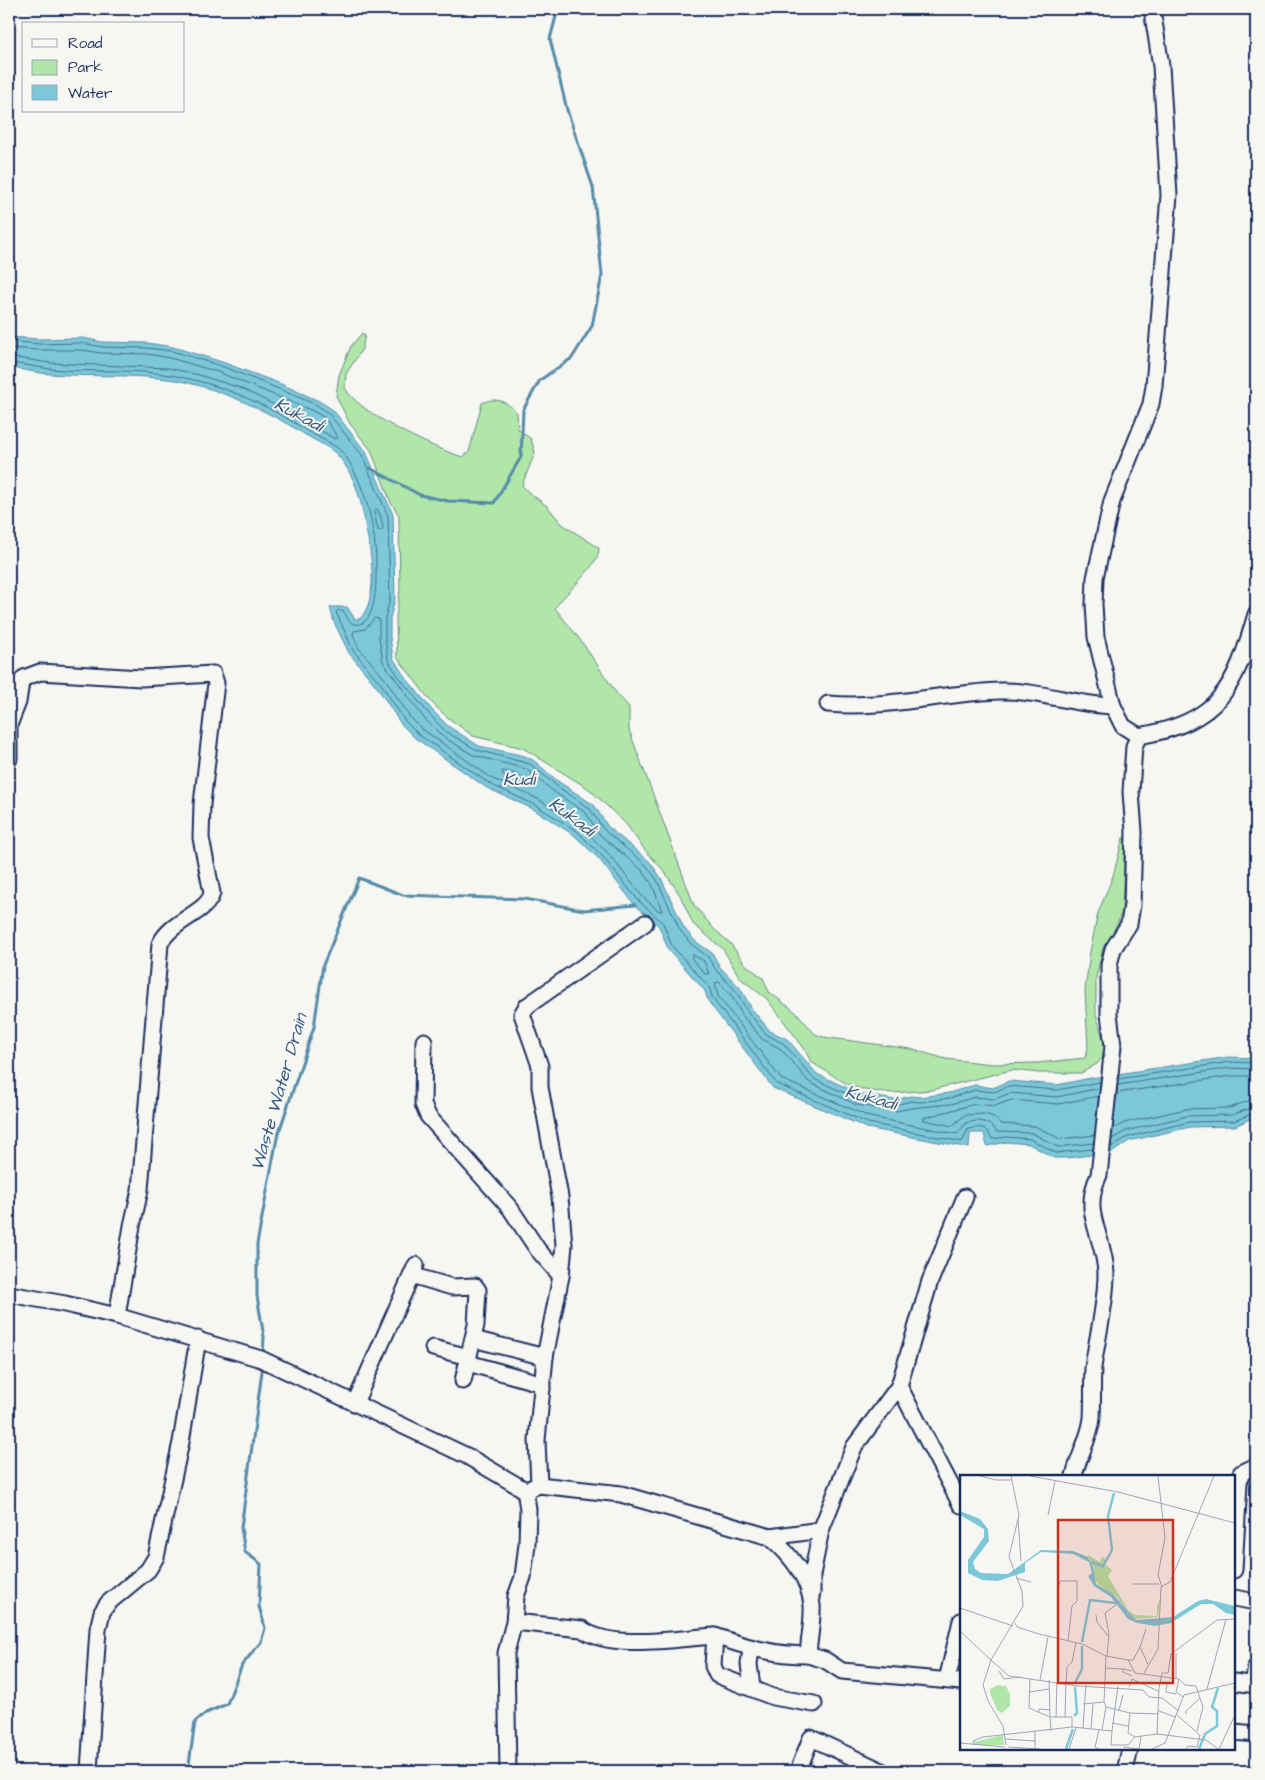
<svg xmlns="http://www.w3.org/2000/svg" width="1265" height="1780" viewBox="0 0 1265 1780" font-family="'Architects Daughter',sans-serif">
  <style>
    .green { fill: #b0e6a8; stroke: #668a83 }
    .water { fill: #7bc8d9; stroke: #558ba8 }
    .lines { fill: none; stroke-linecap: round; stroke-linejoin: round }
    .shore { stroke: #416c8f; stroke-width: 1 }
    .stream { stroke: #558ba8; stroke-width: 3 }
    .minor-casing { stroke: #1b2f5e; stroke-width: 19 }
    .minor { stroke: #f6f6f2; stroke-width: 15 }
    .labels { text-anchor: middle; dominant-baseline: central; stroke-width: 4; stroke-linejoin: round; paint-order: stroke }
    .water-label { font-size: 18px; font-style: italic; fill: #33557d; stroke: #f6f6f2 }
    .inset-river { fill: none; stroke: #7bc8d9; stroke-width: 2.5 }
    .inset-road { fill: none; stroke: #9ea6b7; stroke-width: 1 }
    .view { fill: #c8321e; fill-opacity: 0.15; stroke: #c8321e; stroke-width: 2.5 }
    .inset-edge { fill: none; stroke: #1b2f5e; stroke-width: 2.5 }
  </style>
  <rect width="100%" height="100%" fill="#f6f6f2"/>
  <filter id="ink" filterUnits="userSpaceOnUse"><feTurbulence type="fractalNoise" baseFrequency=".02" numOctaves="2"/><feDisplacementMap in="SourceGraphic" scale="10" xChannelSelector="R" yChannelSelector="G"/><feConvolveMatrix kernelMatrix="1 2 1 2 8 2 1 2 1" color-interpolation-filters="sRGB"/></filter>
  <g filter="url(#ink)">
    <!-- green -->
    <path class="green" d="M362,333L365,335L362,349L346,374L345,388C359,414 435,449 463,457L469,452L482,403C496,396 508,402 517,413L518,429L531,439L535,453L522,485L528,492L547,506L562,524L599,548C600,566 565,592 555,608L581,641L617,694L629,707V730L694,905L714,929L730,943L745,964L763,978L769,992L797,1013L815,1034L823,1037L911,1049L946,1059L992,1064L1038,1063L1085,1058L1088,1048L1085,990L1090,952L1098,913L1113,876L1123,838H1125L1122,912L1112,935L1103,948L1096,978V1014L1105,1046L1103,1057L1097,1064L1081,1073H1039L1012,1070L931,1090L894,1093L864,1090L847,1084L811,1062L804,1048L767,999L740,978L723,949L693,924L680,895L664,871L644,849L626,824L589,789L523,748L473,736L447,717L432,703L397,657L396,617L400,590L399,515L391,503L371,450L350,424L336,396L339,375L351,346Z"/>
    <!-- water -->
    <path class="water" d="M9,337L39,339L83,338L102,342L147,343L173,347L222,362L281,384L319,401L333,410L366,452L393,515L395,599L390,618V637L393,658L403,674L432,710L448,726L479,746L525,756L533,760L559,782L594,805L608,827L650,862L661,878L684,928L695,941L712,953L720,967L740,988L752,1009L770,1031L787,1039L817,1074L860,1094L895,1100L911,1096L920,1097L949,1093L975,1085L993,1088L1009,1081L1057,1085L1091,1078L1229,1057L1256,1058V1116L1235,1126L1190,1127L1129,1141L1113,1152L1067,1158H1054L1029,1144L1007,1142L987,1146L984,1133H970L969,1148L867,1128L773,1088L708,1001L705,991L668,949L659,926L635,905L599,859L574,835L533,809L487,788L415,738L401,724L377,687L349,653L334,622L330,607H347L355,619H360C378,598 372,559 367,534C362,506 358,480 339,457C331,447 315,441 304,434C266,410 213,385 168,379C129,374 89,377 50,374C36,373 23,369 9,368Z"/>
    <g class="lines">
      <!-- shore -->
      <g class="shore">
        <polyline points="9,341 39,344 82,343 102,347 147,348 172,351 221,366 279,389 317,405 329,414 362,455 388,516 390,599 385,618 385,638 388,660 399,677 428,713 445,731 477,750 530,764 557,786 590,809 604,830 646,865 657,880 680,930 691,944 708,957 716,970 736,991 748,1012 766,1034 784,1044 814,1079 858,1099 895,1105 911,1101 921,1102 950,1098 975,1090 994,1092 1009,1086 1057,1090 1100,1082"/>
        <polyline points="9,348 39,350 82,350 101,353 147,354 170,358 218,372 313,411 325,418 338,438 335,439 293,414 240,388 199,375 169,368 51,363 9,357"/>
        <path d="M9,363C23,364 36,367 50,369C89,373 131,368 170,375C220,383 268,405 309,432C320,439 336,444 344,454C365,484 375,525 376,561C376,575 378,619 360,624C350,626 348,619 344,612L338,610L336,612L353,650L381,684L405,721L418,734L490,784L535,805L577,831L602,856L639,901L663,923L672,946L709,987L713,999L777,1084L868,1123L962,1142L968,1129C984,1126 985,1127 992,1139L1007,1137L1030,1139L1056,1153L1093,1149"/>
        <polygon points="377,509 381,517 383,529 381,531 378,530 374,512"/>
        <polygon points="375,618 379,619 379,638 383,662 424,718 442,736 473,755 526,769 553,791 586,813 600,835 642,870 652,884 662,911 659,911 643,897 607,852 580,826 538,799 493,779 422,729 410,717 386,680 358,647 353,634 354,631 365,629"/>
        <polygon points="505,771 522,776 530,786 527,787 503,775 502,772"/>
        <polygon points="693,955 704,961 709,974 705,974 692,959"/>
        <polyline points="1118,1079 1230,1062 1256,1063"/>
        <polyline points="1118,1085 1230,1068 1256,1069"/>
        <polyline points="1117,1093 1231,1076 1256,1076"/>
        <polyline points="1113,1129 1124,1123 1186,1109 1230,1108 1256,1098"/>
        <polyline points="1095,1135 1060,1139 1035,1126 1001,1124 994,1117 984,1114 965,1115 952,1126 924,1120 923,1118 975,1104 995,1106 1011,1100 1058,1104 1099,1096"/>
        <polyline points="1112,1139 1126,1131 1187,1116 1232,1115 1256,1106"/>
        <path d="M1094,1143L1058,1147L1032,1133L997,1132C989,1121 979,1119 966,1123L957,1134L870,1117L781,1079L718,996L715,983L719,982L731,995L743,1016L762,1039L781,1049L809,1082L857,1105L896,1111L911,1108L951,1104L975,1097L995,1099L1010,1093L1057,1097L1100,1088"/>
        <polyline points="1111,1147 1128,1137 1189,1122 1234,1121 1256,1112"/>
      </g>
      <!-- stream -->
      <g class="stream">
        <polyline points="370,468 420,495 448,501 494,503 521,457 523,410 540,380 572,358 592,326 602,275 593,187 567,110 550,39 558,9"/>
        <polyline points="263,1356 264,1337 257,1296 257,1244 277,1138 314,1027 323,965 359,878 403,895 525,899 584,910 635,905"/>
        <polyline points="188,1771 195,1722 206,1713 227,1704 242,1665 261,1642 265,1628 259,1606 261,1564 245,1552 241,1528 263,1364"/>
      </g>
      <defs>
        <g id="minor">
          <path d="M828,704C887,709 941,693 1000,691C1038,690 1075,705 1113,706"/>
          <path d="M9,725L18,702L21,682L24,678L40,672L141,678L213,674L216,683L202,804L201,838L212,893C208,913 171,920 160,944L140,1190L132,1226L117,1316"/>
          <polyline points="9,727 9,759"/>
          <polyline points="1139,736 1123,726 1113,706 1096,637 1094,604 1095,578 1112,501 1151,404 1154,386 1169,195 1161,66 1152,9"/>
          <polyline points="424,1041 423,1104 428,1116 510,1208 538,1250 561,1276"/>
          <polyline points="411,1275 452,1287 475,1286 478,1290 476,1325 463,1381"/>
          <polyline points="9,1294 65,1304 117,1316 261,1359 467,1456 525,1490 528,1509 527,1544 523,1577 516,1596 514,1622 506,1653 508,1771"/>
          <polyline points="473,1339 545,1357"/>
          <polyline points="433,1348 469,1357"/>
          <polyline points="468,1363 543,1384"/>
          <polyline points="899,1386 930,1281 965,1197"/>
          <polyline points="355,1403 416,1265"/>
          <path d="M1074,1476C1078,1457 1090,1438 1092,1418C1093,1402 1092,1385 1093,1368C1097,1337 1106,1305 1106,1274C1105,1235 1080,1214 1099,1175L1113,1046L1109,1014V965L1113,949L1129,924L1132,905L1134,832L1131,792L1134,746L1139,736C1219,722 1235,689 1256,614"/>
          <polyline points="539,1485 537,1440 545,1357 561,1276 564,1245 560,1197 540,1087 540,1066 522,1014 527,1006 645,923"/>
          <path d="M531,1488L539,1485L621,1494L770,1537C790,1554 809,1578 812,1605C813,1621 809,1639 808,1655L825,1660L842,1671L961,1682"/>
          <polyline points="770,1537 821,1530 854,1447 899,1386 961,1505"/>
          <polyline points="1234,1570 1239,1483 1241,1473 1256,1466"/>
          <polyline points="812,1593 812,1575 821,1530"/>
          <polyline points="1234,1598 1256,1602"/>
          <path d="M514,1622L582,1629C611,1651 680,1638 715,1636"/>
          <polyline points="751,1649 749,1664 752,1687"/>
          <path d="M808,1655C774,1655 746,1647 715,1636L713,1666L717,1675L773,1697L814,1704"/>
          <polyline points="947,1680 961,1621"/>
          <polyline points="1234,1682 1256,1685"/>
          <polyline points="1253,1684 1256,1667"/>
          <polyline points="1234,1732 1256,1734"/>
          <polyline points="89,1771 98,1629 102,1612 108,1603 148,1570 156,1557 181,1442 198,1339"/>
          <polyline points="798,1771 811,1738 882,1771"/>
          <polyline points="1125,1771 1130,1749"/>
        </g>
      </defs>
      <!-- minor casing -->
      <use href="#minor" class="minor-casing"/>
      <!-- minor -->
      <use href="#minor" class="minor"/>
    </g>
  </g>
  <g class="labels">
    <!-- water labels -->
    <g class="water-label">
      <text transform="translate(299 415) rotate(28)">Kukadi</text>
      <text x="519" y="779">Kudi</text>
      <text transform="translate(572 817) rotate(37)">Kukadi</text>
      <text transform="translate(279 1092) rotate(-74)">Waste Water Drain</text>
      <text transform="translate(871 1098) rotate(15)">Kukadi</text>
    </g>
  </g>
  <!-- overview -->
  <g transform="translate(960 1475)">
    <rect width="275" height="275" fill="#f6f6f2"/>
    <path d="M131,75L129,80L133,83L140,87L142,82L145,83V89L152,95L148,101L168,135L175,140L197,141V132L201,121L198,142L175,144L155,120L139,110L134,105V92L128,81ZM38,210L46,211L50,219V231L42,238L37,235L30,218V214ZM43,260L44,270H15L14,267Z" fill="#b0e6a8"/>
    <path d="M0,36L20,44L28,54L29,66L13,87L15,94L21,98L48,99L81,75L113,76L128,82L133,91L136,109L152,118L176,145L213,142L238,126L246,124L275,131V140L266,138L253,129H241L211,148L195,151L177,148L168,144L151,122L134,111L128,101L132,98L129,87L113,79L81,77L65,88V97L38,106L22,105L8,98V85L24,62V54L0,40Z" fill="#7bc8d9"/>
    <path class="inset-river" d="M131,87L143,91L152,75L148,41L154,18M122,167L130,125L156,128M115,208L122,194V171M114,241L117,238L115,212M106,274L113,254M239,274L245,259L257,251V236L252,232L258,213"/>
    <path class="inset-road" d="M20,1L36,5H52M70,1L158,17L275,48M198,1L205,63L198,100L202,112M88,40L95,6M58,44L61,86M56,103L71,107M173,109H199M98,115L100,106H117V126L112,131L108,165M0,133L53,151M136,140L137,147L148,161M55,148L57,152L79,159L122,169L146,181L144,227L146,232L170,238L199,239M0,156L31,185M180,172L186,154M216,178V203M146,181L168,185L175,198L219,204L225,210L236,211L243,232L237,256M147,181L149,159L145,138L157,129M31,185L49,201L118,211L183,215L189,222L202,223L219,236M168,185H173L180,172L188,189M145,193L163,194M39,196L44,204L61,202M172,196L163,194V197L172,201M184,198L198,174L201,112L210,107L254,1M70,203L69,233L90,242L89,205M219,204L216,217L223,222M80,205L88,162M207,209L206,217L216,219M169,212L172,204L198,216M247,214L266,144M69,217L89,214M123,229L144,227M159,235L163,220M199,236L215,242M79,238V234L90,235M170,238L168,258L175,262M227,239L225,237L240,223M217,240L240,260L237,272L228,271L226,274M96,242L97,207M152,248L168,251M112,252V242H105L106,208L107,192L112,187L116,167M123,253L126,209M131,254L133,229M142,255L146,232M75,256V274M91,256L90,242H105M152,256L158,211M197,259L199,213L202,198H208L211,179L257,145L275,144M45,264L75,266M0,268L45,272M14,270L13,266L23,262L112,252L152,256L151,270H168L175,262L197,259L246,265L258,274M46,270L43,251L28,226L23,210L31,185L63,131L62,116L49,82L59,40L51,1M48,272L80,274M163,272L179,274L181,262M109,274L116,253M139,274L135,272L139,255M192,274L205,268L224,220L275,208M259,274L275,240"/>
    <path class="view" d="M98,45H213V208H98Z"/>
    <rect width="275" height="275" class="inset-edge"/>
  </g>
  <!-- margin -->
  <rect width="1265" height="1780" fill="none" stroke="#f6f6f2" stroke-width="30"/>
  <rect x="15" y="15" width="1235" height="1750" fill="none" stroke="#1b2f5e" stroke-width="2" filter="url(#ink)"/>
  <!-- legend -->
  <rect x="22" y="22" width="162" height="90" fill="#f6f6f2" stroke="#9ea6b7"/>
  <rect x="32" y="39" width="25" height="8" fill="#f6f6f2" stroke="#9ea6b7"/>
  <text x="68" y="48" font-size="15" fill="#1b2f5e">Road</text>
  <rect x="32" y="60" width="25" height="15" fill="#b0e6a8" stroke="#9ea6b7"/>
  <text x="68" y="72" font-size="15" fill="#1b2f5e">Park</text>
  <rect x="32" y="85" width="25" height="15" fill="#7bc8d9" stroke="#9ea6b7"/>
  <text x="68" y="98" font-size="15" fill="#1b2f5e">Water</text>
</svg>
